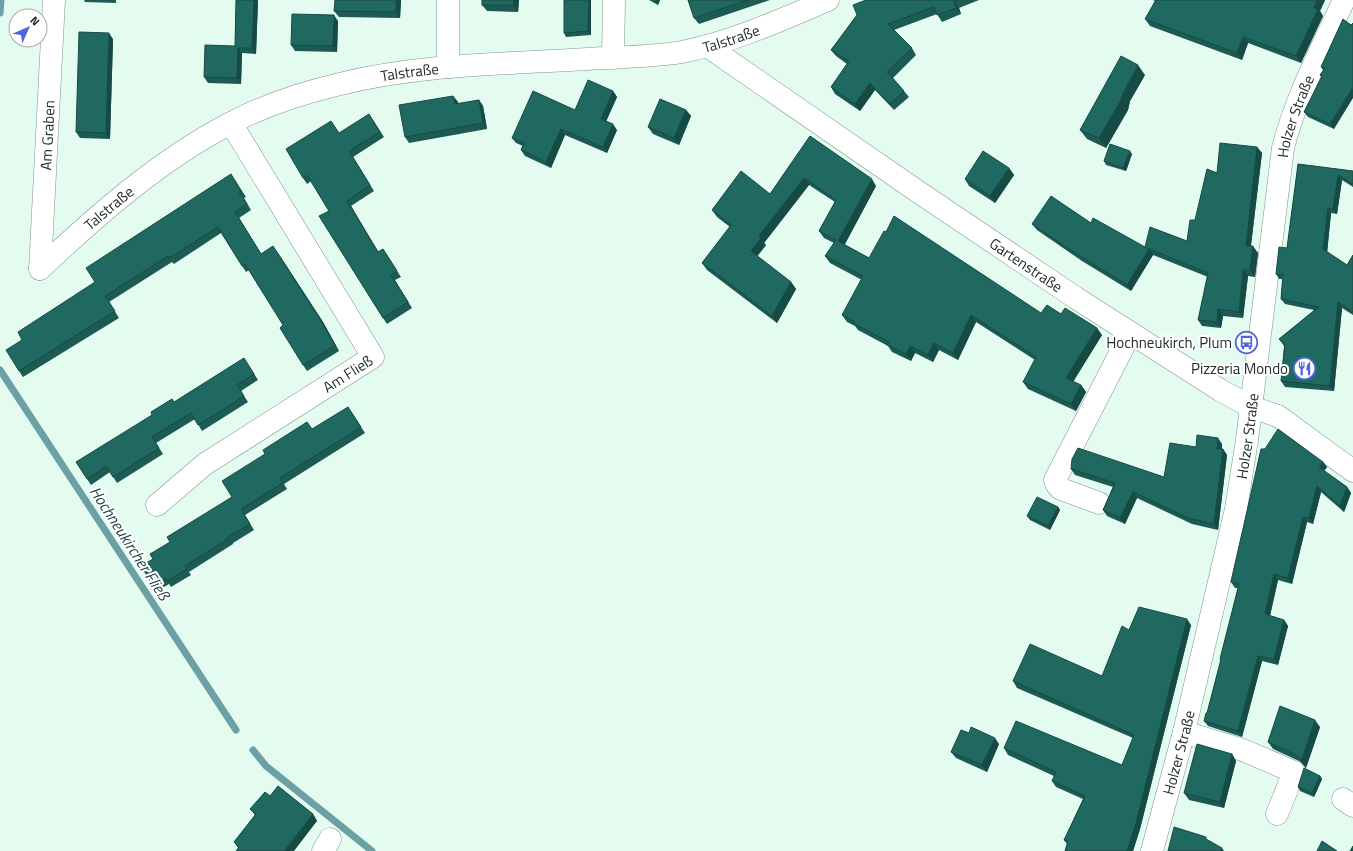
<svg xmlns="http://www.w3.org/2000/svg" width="1353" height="851" viewBox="0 0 1353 851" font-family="'Titillium Web',sans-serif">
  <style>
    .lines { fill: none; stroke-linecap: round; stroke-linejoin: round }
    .stream { stroke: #6ca0a5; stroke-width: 7 }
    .minor-casing { stroke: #7f9589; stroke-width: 23 }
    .minor { stroke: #fff; stroke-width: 22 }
    .wall { fill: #1c5a53 }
    .shaded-wall { fill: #164a44 }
    .building { fill: #206961; stroke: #164a44 }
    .labels { text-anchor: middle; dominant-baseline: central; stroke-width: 4; stroke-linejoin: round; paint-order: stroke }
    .street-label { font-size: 15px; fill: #232d28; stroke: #fff }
    .poi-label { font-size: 15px; fill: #232d28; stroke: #fff; text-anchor: end }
    .water-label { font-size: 16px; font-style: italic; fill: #193c40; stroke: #fff }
  </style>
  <rect width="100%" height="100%" fill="#e3fcef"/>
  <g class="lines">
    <!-- stream -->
    <g class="stream">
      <polyline points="0,13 1,0"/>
      <polyline points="0,370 236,730"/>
      <polyline points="253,750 266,766 372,851"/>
    </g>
    <defs>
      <g id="minor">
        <path id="s1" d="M707,46L917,191L1076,298L1220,390L1251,407L1278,416L1353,471"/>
        <polyline points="613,58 614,0"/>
        <polyline points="448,67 448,0"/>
        <path id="s2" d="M40,269C97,215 161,159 231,123C265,105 302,93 340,84C420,64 505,64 588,59C619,57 651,57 682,52C732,42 781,20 828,0"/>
        <path id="s3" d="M40,269L54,0"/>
        <polyline points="1099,503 1061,489 1057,485 1055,480 1130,334"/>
        <path id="s4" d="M157,505L205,464L373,357L231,123"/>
        <polyline points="1184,732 1243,750 1294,772 1277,814"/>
        <polyline points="1343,799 1353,806"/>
        <polyline points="323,851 330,839"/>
        <path id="s5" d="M1152,851L1184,732L1236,509L1247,440L1283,148C1296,97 1322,48 1344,0"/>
      </g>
    </defs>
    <!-- minor casing -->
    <use href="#minor" class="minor-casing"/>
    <!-- minor -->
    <use href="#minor" class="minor"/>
  </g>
  <!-- wall -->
  <g class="wall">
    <polygon points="84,0 116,0 116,3 85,2"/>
    <polygon points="236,0 258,0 256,54 242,53 241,84 208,83 204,77 235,46"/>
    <polygon points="401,0 400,18 339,17 334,11"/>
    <polygon points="482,0 519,0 518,12 487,11 482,5"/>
    <polygon points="564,0 591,0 591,35 566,37 564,33"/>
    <polygon points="649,0 660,0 658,5"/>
    <polygon points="688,0 770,0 699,24 694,18"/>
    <polygon points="866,0 979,0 959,8 961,14 942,22 937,14 894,30 912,48 916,55 893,78 904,91 909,97 894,110 875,90 860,111 835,94 831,87 847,64 836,56 831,50 857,15"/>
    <polygon points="1153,0 1325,0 1320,11 1323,16 1301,63 1248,43 1242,60 1150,26 1145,19 1155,1"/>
    <polygon points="1343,19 1334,129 1308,117 1304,112 1322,77 1320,75 1323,70 1321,67"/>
    <polygon points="338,21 337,52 295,51 291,45"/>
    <polygon points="113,39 110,139 80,138 76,132"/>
    <polygon points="1145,75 1130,101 1128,110 1106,148 1087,139 1080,130"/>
    <polygon points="613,91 617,97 606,121 617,130 607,153 565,135 551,168 525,156 521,150 523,146 516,143 512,138 575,110"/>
    <polygon points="453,96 458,102 458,104 479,100 483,106 487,129 409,143 405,137"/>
    <polygon points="686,110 691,116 679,145 653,134 648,127"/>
    <polygon points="373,120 384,137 353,157 374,191 351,206 378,252 387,255 401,277 395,280 412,308 387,324 383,318 329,211 311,181 307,184 303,178"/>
    <polygon points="810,136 876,186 844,245 869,258 1041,313 1061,314 1102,335 1073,382 1081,385 1086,392 1076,411 1028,389 1023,382 1035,360 976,322 958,360 939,350 933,362 915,353 911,361 892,352 888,346 858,330 855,326 847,322 842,315 862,280 830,263 825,256 834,243 824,238 819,231 835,202 809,185 764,243 766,245 757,256 791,282 796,289 777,323 707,270 702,263 730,227 717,217 712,210 770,194"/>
    <polygon points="1257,147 1262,153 1251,246 1258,253 1255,277 1248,276 1243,318 1223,316 1221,328 1202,326 1198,320 1208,277 1153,255 1131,291 1082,261 1037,230 1032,224 1091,223 1145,247 1187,241 1195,220 1217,173"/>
    <polygon points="1132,154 1126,171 1106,165 1104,161"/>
    <polygon points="1298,164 1353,171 1353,187 1342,180 1337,214 1331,213 1327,252 1347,265 1353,255 1353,315 1342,308 1334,391 1285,387 1281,381 1284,346 1279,339 1314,310 1285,304 1281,299 1283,279 1279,279 1276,274 1287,248"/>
    <polygon points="1009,168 1014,175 995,203 969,186 965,179"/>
    <polygon points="235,180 246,197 244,198 251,210 239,218 261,254 278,253 323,322 339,351 307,371 303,365 283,325 249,270 246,272 221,233 174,264 172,262 109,302 119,318 23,377 19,371 22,340"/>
    <polygon points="244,358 258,380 241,391 248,402 202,431 195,419 156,443 163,454 117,483 110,472 91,485 87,479"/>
    <polygon points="352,413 365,433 284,484 287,489 245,515 254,530 233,543 233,544 189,572 191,575 171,587 169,584 157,591 153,585 153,559 170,542 232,497 312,429"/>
    <polygon points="1222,444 1222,449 1223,449 1227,455 1218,530 1192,524 1137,498 1125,524 1107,516 1103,510 1113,487 1075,475 1071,469 1164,477 1196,447"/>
    <polygon points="1323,462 1327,467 1324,471 1347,487 1351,493 1344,512 1321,492 1313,524 1307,522 1292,584 1278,580 1270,616 1284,620 1288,626 1278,665 1262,661 1242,737 1208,726 1204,721 1207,713 1221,660 1220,659 1238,588 1235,588 1231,582"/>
    <polygon points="1058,507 1060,510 1050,530 1030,520 1027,516"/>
    <polygon points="1191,625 1140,829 1133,851 1065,851 1067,844 1064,840 1083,799 1056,787 1052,781 1054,776 1008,755 1004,748 1122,765 1133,738 1017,688 1013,681 1102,676 1129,630"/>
    <polygon points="1320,727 1306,768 1301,762 1299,761 1273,749 1268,742"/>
    <polygon points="999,744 987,772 956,758 951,752"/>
    <polygon points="1232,754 1236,761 1224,808 1189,800 1184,793"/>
    <polygon points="1320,776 1322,779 1314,797 1300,791 1298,787"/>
    <polygon points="270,796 313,814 317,821 238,848 234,842 255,815 250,809"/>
  </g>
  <!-- shaded-wall -->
  <g class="shaded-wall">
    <polygon points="254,0 258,0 256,54 252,48"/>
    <polygon points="396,0 401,0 400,18 396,12"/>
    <polygon points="514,0 519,0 518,12 514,5"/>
    <polygon points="589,0 591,0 591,35 588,31"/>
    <polygon points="656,0 660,0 658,5 655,1"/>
    <polygon points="1317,0 1325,0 1320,11 1323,16 1301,63 1296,56"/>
    <polygon points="954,1 959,8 961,14 956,8"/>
    <polygon points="334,15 338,21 337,52 333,46"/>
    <polygon points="109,33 113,39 110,139 106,133"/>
    <polygon points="1243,37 1248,43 1242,60 1237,53"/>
    <polygon points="238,48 242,53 241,84 237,78"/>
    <polygon points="1138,65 1145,75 1130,101 1128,110 1106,148 1099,138 1124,91"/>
    <polygon points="870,83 875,90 860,111 855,104"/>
    <polygon points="1353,87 1353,98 1334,129 1330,124"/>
    <polygon points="613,91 617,97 605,124 601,119"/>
    <polygon points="453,96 458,102 459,110 455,104"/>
    <polygon points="479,100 483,106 487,129 483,123"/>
    <polygon points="686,110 691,116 679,145 674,138"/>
    <polygon points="613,124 617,130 607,153 603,147"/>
    <polygon points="561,129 565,135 551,168 546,162"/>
    <polygon points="1257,147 1262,153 1250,252 1246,246"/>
    <polygon points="1130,151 1132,154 1126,171 1123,168"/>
    <polygon points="1009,168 1014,175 995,203 990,196"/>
    <polygon points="1338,175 1342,180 1337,214 1333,209"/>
    <polygon points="804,178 809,185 764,243 766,245 756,258 751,251 759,236"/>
    <polygon points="872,179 876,186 843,248 838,241"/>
    <polygon points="347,201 351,206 382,258 378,252"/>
    <polygon points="1328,208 1331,213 1327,254 1323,249"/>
    <polygon points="235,212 239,218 265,260 261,254"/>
    <polygon points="1253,246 1258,253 1255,277 1250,270"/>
    <polygon points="1149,249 1153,255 1131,291 1127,285"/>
    <polygon points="278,253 323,322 339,351 335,345"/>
    <polygon points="1243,270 1248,276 1243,318 1239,312"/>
    <polygon points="791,282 796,289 777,323 772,316"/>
    <polygon points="1338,302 1342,308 1334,391 1330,386"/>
    <polygon points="1218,309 1223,316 1221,328 1217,322"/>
    <polygon points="971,315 976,322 958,360 953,353"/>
    <polygon points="1097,328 1102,335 1071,385 1066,378"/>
    <polygon points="934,343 939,350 933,362 928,355"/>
    <polygon points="910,346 915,353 911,361 906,354"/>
    <polygon points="1081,385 1086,392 1076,411 1071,404"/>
    <polygon points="1218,438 1222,444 1221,454 1217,449"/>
    <polygon points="1223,449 1227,455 1218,530 1214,524"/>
    <polygon points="1323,462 1327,467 1323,472 1319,467"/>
    <polygon points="1317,486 1321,492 1313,524 1309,518"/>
    <polygon points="1347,487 1351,493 1344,512 1340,506"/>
    <polygon points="1133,492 1137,498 1125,524 1120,518"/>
    <polygon points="1058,507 1060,510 1050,530 1048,526"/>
    <polygon points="1303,517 1307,522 1292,584 1288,578"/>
    <polygon points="1274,574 1278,580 1269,620 1265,614"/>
    <polygon points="1187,619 1191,625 1140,829 1133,851 1127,851"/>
    <polygon points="1284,620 1288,626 1278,665 1274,659"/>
    <polygon points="1258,656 1262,661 1242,737 1238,731"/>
    <polygon points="1315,720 1320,727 1306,768 1301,762"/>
    <polygon points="995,738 999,744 987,772 982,765"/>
    <polygon points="1232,754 1236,761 1224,808 1220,802"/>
    <polygon points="1320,776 1322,779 1314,797 1312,793"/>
    <polygon points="313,814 317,821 294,851 284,851"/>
    <polygon points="1222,848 1224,851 1220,851"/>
  </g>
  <!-- building -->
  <g class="building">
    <polygon points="236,0 254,0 252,48 238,48 237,78 204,77 205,45 235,46"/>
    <polygon points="335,0 396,0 396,12 334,11"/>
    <rect x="482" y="0" width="32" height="5"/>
    <polygon points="564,0 589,0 588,31 564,33"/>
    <polygon points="688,0 748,0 694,18"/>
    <polygon points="866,0 957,0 954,1 956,8 937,15 934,7 888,24 912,48 887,72 904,91 890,104 870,83 855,104 831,87 849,61 831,50 857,15 853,5"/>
    <polygon points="1156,0 1317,0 1314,8 1318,9 1296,56 1243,37 1237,53 1145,19"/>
    <polygon points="292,14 334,15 333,46 291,45"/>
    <polygon points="1343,19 1351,25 1353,23 1353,87 1330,124 1304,112 1322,76 1320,75 1325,68 1321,67"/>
    <polygon points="79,32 109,33 106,133 76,132"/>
    <polygon points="1121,56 1138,65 1124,91 1121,100 1099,138 1080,130"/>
    <polygon points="588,80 613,91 601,119 613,124 603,147 561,129 546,162 521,150 524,143 512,138 533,91 575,110"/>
    <polygon points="453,96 455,104 479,100 483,123 405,137 399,105"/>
    <polygon points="660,99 686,110 674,138 648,127"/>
    <polygon points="369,114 380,132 349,151 370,185 347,201 378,252 383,249 397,271 391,275 408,302 383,318 319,216 329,211 307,175 303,178 286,149 331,121 339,133"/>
    <polygon points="810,136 872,179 838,241 869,258 884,231 886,232 894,216 1041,313 1047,305 1061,314 1065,308 1097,328 1066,378 1081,385 1071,404 1023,382 1036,357 971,315 953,353 934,343 928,355 910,346 906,354 887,345 889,342 853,323 854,321 842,315 863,276 825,256 836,240 819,231 836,200 804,178 759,236 761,238 751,251 791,282 772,316 702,263 731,225 712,210 741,171 770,194"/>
    <polygon points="1220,143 1257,147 1246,246 1253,246 1250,270 1243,270 1239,312 1218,309 1217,322 1198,320 1208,273 1147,248 1149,249 1127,285 1078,255 1032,224 1051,196 1091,223 1093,218 1145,247 1150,227 1187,241 1190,220 1195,220 1207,169 1217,173"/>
    <polygon points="1110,144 1130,151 1123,168 1104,161"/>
    <polygon points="983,151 1009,168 990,196 965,179"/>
    <polygon points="1298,164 1353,171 1353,184 1338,175 1333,209 1328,208 1323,249 1347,265 1353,255 1353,312 1338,302 1330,386 1281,381 1285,344 1279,339 1319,307 1281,299 1283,274 1276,274 1279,247 1287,248"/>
    <polygon points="231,174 241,191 239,192 247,204 235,212 261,254 273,246 318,316 335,345 303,365 280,328 283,325 245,264 242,266 218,227 169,258 168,256 105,296 115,311 19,371 6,350 22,340 18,332 95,282 86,268"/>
    <polygon points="244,358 254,374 237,385 244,396 198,425 191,413 152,437 159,448 113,477 106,466 87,479 76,462 152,415 151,412 172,399 174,402"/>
    <polygon points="348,407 361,427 280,478 283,483 241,509 250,524 228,537 229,538 185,566 187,569 167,581 165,578 153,585 141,566 153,559 150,554 170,542 167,537 232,497 222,481 265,454 263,450 307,422 312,429"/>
    <polygon points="1278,429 1323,462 1319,467 1347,487 1340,506 1317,486 1309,518 1303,517 1288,578 1274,574 1265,614 1284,620 1274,659 1258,656 1238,731 1204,721 1206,713 1207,713 1221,659 1220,659 1239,584 1231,582 1261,449 1265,449"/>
    <polygon points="1197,435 1218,438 1217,449 1223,449 1214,524 1188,518 1133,492 1120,518 1103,510 1115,483 1071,469 1072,459 1078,448 1164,477 1170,443 1196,447"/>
    <polygon points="1037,497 1058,507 1048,526 1027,516"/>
    <polygon points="1139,607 1187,619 1136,823 1127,851 1065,851 1068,841 1064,840 1085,796 1052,781 1056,772 1004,748 1016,721 1122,765 1134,735 1013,681 1030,644 1102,676 1122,626 1129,630"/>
    <polygon points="1280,706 1315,720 1301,762 1299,757 1294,754 1268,742"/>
    <polygon points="971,727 995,738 982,765 951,752 961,730 969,733"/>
    <polygon points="1197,744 1232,754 1220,802 1184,793"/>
    <polygon points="1304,768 1320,776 1312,793 1298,787"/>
    <polygon points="278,786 313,814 284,851 236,851 239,847 234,842 256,814 250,809 265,792 270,796"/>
    <polygon points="1174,827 1206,837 1206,839 1222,848 1220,851 1168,851"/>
    <polygon points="1322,841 1337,851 1317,851"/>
    <polygon points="1353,846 1353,851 1350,851"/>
  </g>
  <!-- icons -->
  <defs>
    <symbol id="bus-ring" viewBox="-11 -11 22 22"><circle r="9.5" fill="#fff" stroke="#4f65da" stroke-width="1.5"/><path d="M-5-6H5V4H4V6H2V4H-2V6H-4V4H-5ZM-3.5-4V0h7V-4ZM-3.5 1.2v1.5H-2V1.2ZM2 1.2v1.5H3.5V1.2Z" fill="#4f65da"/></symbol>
    <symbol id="restaurant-ring" viewBox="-11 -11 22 22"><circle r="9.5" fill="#fff" stroke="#4f65da" stroke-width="1.5"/><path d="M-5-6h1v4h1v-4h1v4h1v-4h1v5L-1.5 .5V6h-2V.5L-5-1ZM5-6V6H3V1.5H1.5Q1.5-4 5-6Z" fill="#4f65da"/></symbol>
  </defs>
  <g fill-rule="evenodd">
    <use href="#bus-ring" x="1234" y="330" width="25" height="25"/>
    <use href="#restaurant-ring" x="1292" y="356" width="25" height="25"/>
  </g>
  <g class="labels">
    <!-- street labels -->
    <g class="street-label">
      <text stroke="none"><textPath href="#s2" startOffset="752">Talstraße</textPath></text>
      <text stroke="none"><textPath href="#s2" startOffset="428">Talstraße</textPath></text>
      <text stroke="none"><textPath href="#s5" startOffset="750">Holzer Straße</textPath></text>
      <text stroke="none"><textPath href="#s3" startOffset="134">Am Graben</textPath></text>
      <text stroke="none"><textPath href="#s2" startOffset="92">Talstraße</textPath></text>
      <text stroke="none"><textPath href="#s1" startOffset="387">Gartenstraße</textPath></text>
      <text stroke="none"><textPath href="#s4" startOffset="232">Am Fließ</textPath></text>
      <text stroke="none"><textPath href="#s5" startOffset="426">Holzer Straße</textPath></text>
      <text stroke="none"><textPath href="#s5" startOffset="102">Holzer Straße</textPath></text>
    </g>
    <!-- poi labels -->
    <g class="poi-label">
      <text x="1232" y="342">Hochneukirch, Plum</text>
      <text x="1288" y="368">Pizzeria Mondo</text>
    </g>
    <!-- water labels -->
    <g class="water-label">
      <text transform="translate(130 543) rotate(57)">Hochneukircher Fließ</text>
    </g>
  </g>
  <!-- north arrow -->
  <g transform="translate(28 28) rotate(45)"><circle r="19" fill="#ffffff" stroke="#a7aba9"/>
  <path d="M0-3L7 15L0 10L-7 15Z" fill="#4f65da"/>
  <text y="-6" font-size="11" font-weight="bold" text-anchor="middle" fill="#232d28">N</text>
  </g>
</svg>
